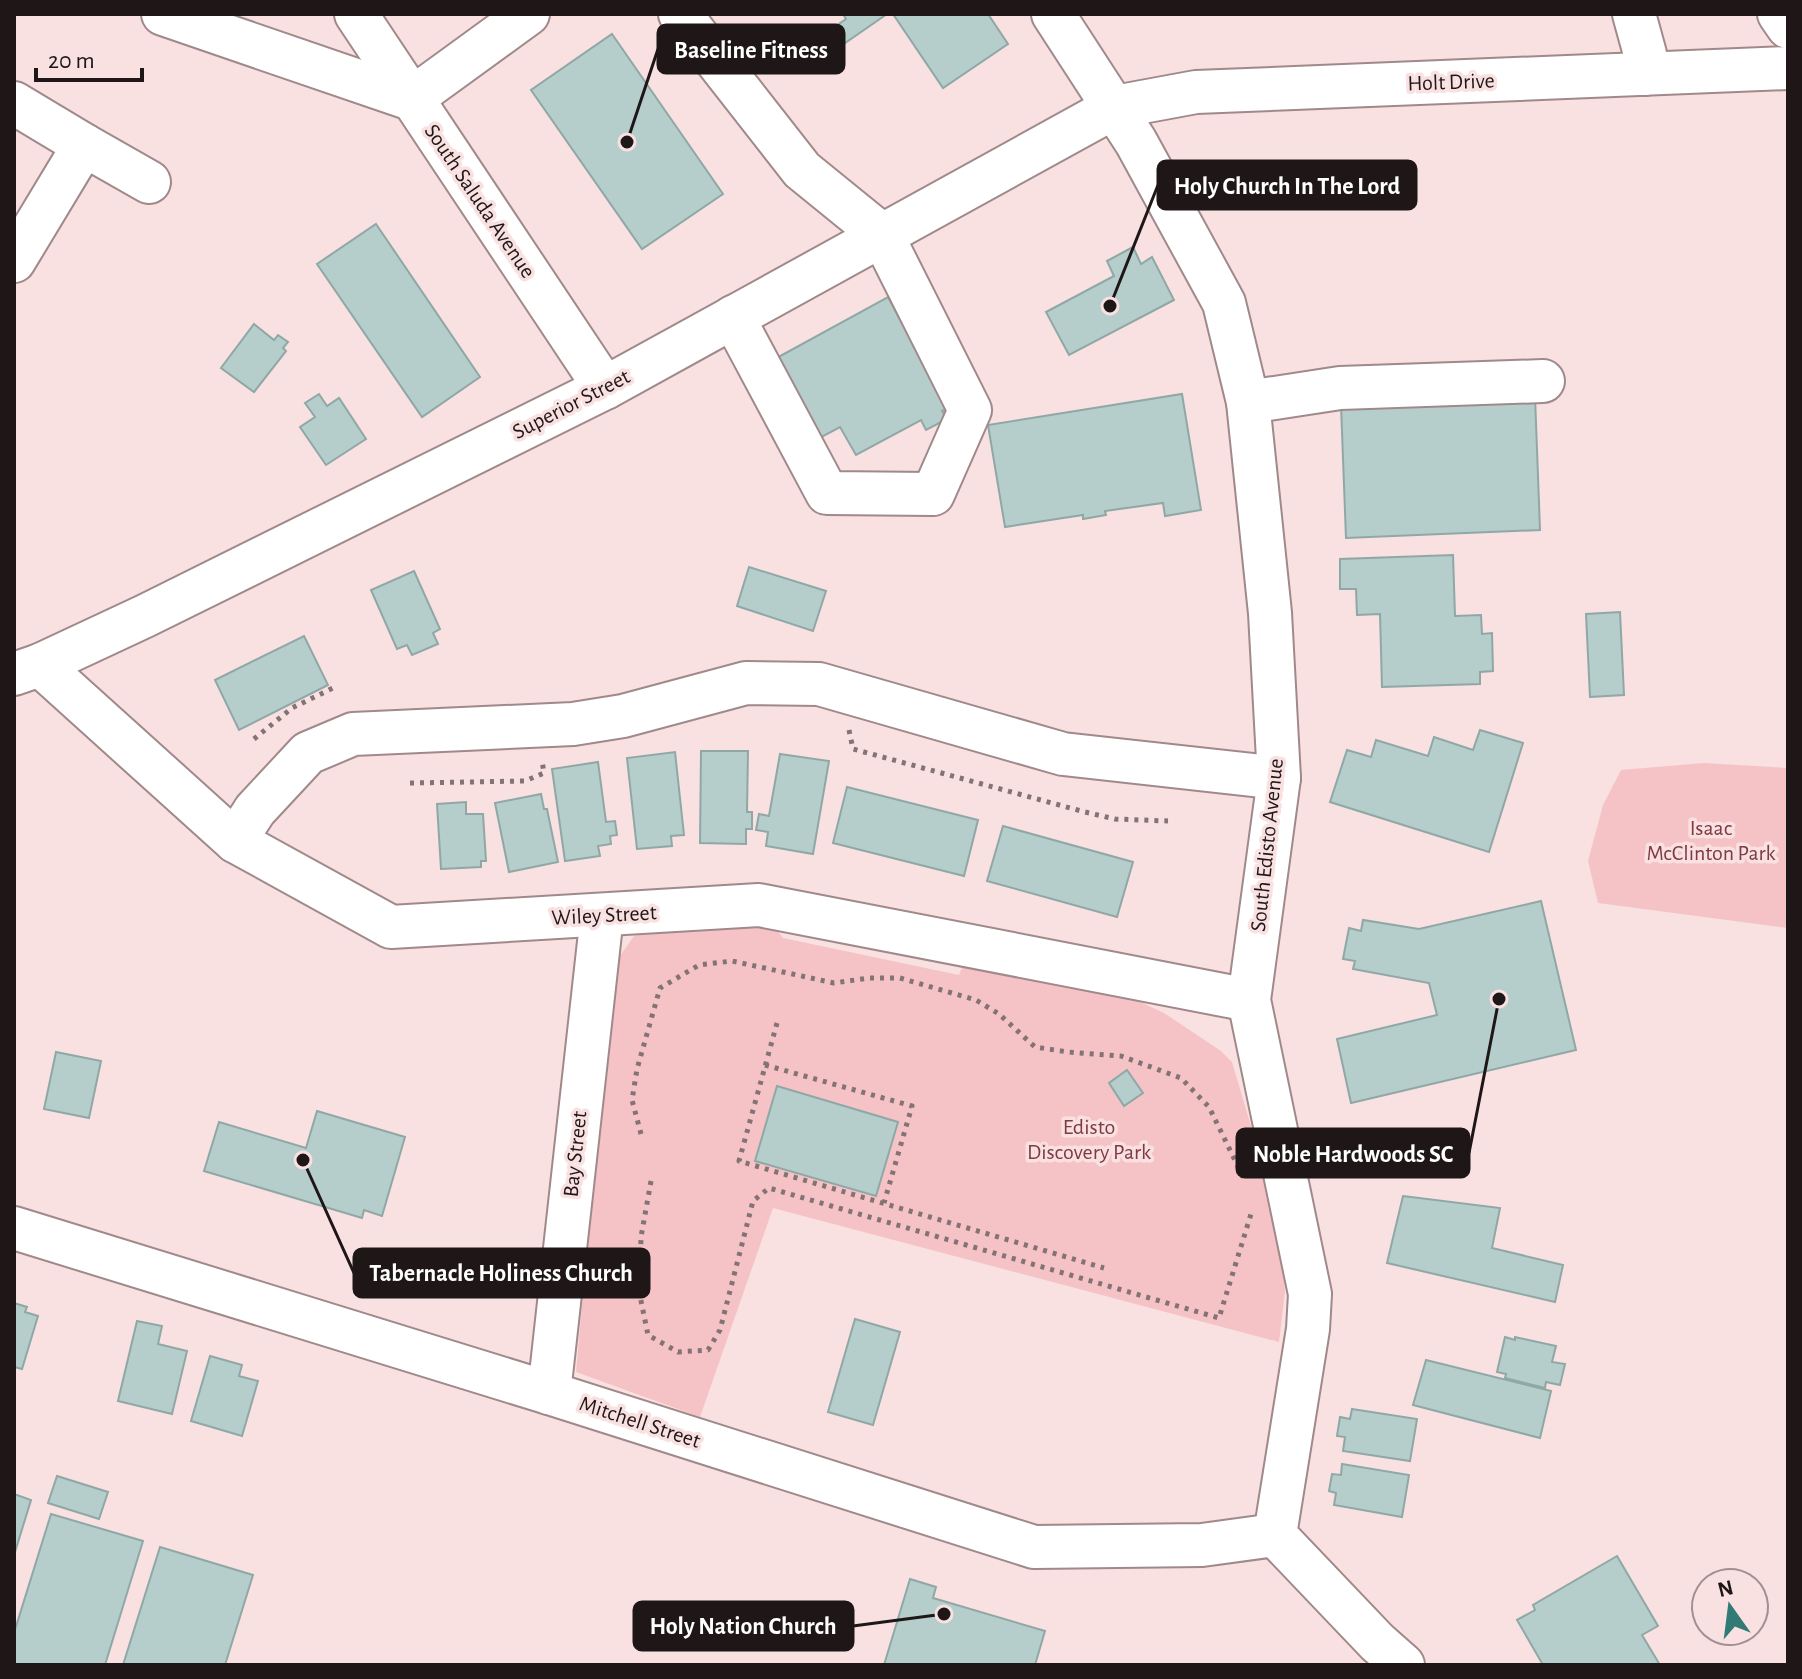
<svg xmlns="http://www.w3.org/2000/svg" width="1802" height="1679" viewBox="0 0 1802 1679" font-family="'Alegreya Sans',sans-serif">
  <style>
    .green { fill: #f5c3c6 }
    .building { fill: #b5cecc; stroke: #8fa8a6; stroke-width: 2 }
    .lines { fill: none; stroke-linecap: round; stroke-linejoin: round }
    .minor-casing { stroke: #a0898a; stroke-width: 46 }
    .path { stroke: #837374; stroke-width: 5; stroke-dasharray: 4 6; stroke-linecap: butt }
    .minor { stroke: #fff; stroke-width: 42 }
    .labels { text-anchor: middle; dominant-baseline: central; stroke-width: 7; stroke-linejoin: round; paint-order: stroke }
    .street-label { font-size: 22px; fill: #1f1717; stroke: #f9e0e1 }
    .park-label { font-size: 22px; fill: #7f3a42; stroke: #f9e0e1 }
    .leader { fill: none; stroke: #1f1717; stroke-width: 3 }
    .callout-dot { fill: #1f1717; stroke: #f9e0e1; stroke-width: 3 }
    .callout { fill: #1f1717; stroke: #1f1717; stroke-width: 3 }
    .callout-label { font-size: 24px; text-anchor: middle; font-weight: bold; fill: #fff }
  </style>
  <rect width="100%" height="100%" fill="#f9e0e1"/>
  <!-- green -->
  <g class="green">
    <polygon points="1704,763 1788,768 1788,928 1598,903 1588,861 1603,805 1621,770"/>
    <polygon points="754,926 775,928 783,938 959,975 964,963 1136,1000 1164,1013 1221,1051 1232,1062 1275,1207 1285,1291 1279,1342 773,1208 700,1417 576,1372 611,976 620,956 634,936 666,929"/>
  </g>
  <!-- building -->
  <g class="building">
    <polygon points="843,14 887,14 832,52 821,36 846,19"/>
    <polygon points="893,14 988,14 1008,44 943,88"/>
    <polygon points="612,34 723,194 642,249 531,90"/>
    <polygon points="376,224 480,377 422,417 317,264"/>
    <polygon points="1133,247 1141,264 1152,257 1174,300 1069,355 1046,312 1114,276 1107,261"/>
    <polygon points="888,297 948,408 942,411 947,419 926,430 921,420 856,455 840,427 816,440 773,360"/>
    <polygon points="254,324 274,340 278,335 288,342 283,348 286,351 254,392 221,368"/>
    <polygon points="319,394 327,406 339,398 366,439 326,465 300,427 315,417 305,403"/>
    <polygon points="1182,394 1201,510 1165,516 1163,503 1105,511 1106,515 1083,519 1083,515 1005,527 988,425"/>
    <polygon points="1535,396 1540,530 1346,538 1341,405"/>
    <polygon points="1453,555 1455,616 1481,615 1482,634 1492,633 1493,671 1480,672 1480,684 1382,687 1380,614 1357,615 1356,589 1340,589 1340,559"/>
    <polygon points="749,567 826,591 813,631 737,606"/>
    <polygon points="414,571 440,629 433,633 438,644 412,655 407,645 397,649 371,590"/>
    <polygon points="1620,612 1624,695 1590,697 1586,614"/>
    <polygon points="304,636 328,685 239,730 215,680"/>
    <polygon points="1480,730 1523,743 1489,852 1330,802 1347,750 1371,757 1376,740 1428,756 1434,737 1473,750"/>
    <polygon points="701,751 748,751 747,812 752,812 752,829 746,829 746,844 700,843"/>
    <polygon points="675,752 684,835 671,836 672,846 637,849 627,758"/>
    <polygon points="780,754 829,761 813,854 766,846 768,832 756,830 759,814 769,816"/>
    <polygon points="598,762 606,822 615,821 617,835 610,836 611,844 598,846 600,856 565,861 552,769"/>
    <polygon points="847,787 978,820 964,876 833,843"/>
    <polygon points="541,794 544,809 547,809 558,862 509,872 495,803"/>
    <polygon points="466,802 466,814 483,814 486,861 481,861 481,867 441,869 437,804"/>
    <polygon points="1003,826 1133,862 1117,917 987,881"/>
    <polygon points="1541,901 1576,1050 1351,1103 1337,1039 1437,1015 1429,983 1353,969 1355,961 1343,959 1349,928 1361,931 1363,920 1419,929"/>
    <polygon points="56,1052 101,1061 89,1118 44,1109"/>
    <polygon points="1127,1070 1143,1093 1124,1106 1109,1083"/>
    <polygon points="777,1086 898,1122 876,1196 755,1161"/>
    <polygon points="317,1111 405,1137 382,1216 364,1210 362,1218 204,1171 219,1122 306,1148"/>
    <polygon points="1403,1196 1500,1208 1492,1248 1563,1265 1555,1302 1387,1263"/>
    <polygon points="14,1303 27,1307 25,1312 38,1316 22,1369 14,1367"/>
    <polygon points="855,1319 900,1332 873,1425 828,1412"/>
    <polygon points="137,1321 162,1326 158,1344 187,1351 172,1414 118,1401"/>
    <polygon points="1505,1337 1515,1340 1515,1337 1556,1346 1552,1362 1565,1364 1560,1385 1546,1382 1545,1388 1505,1378 1506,1374 1497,1372"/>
    <polygon points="210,1356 242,1365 239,1376 258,1381 242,1436 191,1421"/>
    <polygon points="1426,1360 1551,1391 1540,1438 1413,1405"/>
    <polygon points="1352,1409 1417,1419 1410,1461 1343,1451 1345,1437 1337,1436 1340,1417 1350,1419"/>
    <polygon points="1342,1464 1409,1475 1402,1517 1334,1505 1336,1493 1329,1491 1332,1474 1341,1475"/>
    <polygon points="57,1476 108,1492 99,1519 48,1503"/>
    <polygon points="14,1494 31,1500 15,1552 14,1551"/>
    <polygon points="51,1514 143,1541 105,1665 14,1665 14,1633"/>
    <polygon points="160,1547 253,1575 225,1665 123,1665"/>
    <polygon points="1617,1556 1658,1626 1642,1635 1660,1665 1543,1665 1517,1620 1535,1610 1533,1605"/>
    <polygon points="910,1579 936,1587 933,1598 1045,1631 1035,1665 884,1665"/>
  </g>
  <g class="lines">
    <defs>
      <g id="minor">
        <polyline points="163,14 411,99 528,14"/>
        <polyline points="356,14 605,388"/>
        <polyline points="680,14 802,170 882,235 970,410 933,494 827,493 733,317"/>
        <polyline points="1053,14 1136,142 1224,303 1248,402 1270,613 1279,778 1249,1000 1310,1294 1308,1329 1275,1535 1377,1642 1403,1665"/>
        <polyline points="1634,14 1645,54 1644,74"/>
        <polyline points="1779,14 1788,27"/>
        <polyline points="14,103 84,145"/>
        <polyline points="14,261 84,145 149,182"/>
        <polyline points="1248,402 1340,388 1543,381"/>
        <polyline points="40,665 235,841 391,927 759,905 1249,1000"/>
        <polyline points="14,674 40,665 145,616 605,388 1115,107 1196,92 1788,68"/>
        <polyline points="235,841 255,810 308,753 353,734 573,724 623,716 746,683 819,684 1063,754 1279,778"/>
        <polyline points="14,1228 549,1393 1034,1547 1202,1545 1275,1535"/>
        <polyline points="549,1393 602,915"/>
      </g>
    </defs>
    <!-- minor casing -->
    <use href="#minor" class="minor-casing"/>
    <!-- path -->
    <g class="path">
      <polyline points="849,730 853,749 1085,812 1115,819 1168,821"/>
      <polyline points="254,739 292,708 335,687"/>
      <polyline points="410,783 525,781 544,773 542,761"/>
      <polyline points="777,1023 739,1161 1104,1268"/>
      <polyline points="765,1065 912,1106 884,1203"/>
      <polyline points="641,1134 632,1100 637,1069 660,988 699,965 732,961 834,983 869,978 900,978 976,1000 999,1014 1035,1047 1068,1052 1121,1056 1181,1078 1209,1107 1245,1181"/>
      <polyline points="651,1181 641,1237 640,1296 648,1335 678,1352 708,1350 720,1330 753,1201 769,1188 1219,1318 1251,1214"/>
    </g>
    <!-- minor -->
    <use href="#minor" class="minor"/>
  </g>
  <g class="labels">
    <!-- street labels -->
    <g class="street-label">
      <text transform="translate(1451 82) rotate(-2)">Holt Drive</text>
      <text transform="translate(480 201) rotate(56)">South Saluda Avenue</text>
      <text transform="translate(571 404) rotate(-27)">Superior Street</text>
      <text transform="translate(1267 845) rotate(-84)">South Edisto Avenue</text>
      <text transform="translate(604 915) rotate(-3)">Wiley Street</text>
      <text transform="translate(575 1154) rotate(-84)">Bay Street</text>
      <text transform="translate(640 1422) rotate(18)">Mitchell Street</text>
    </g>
    <!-- park labels -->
    <g class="park-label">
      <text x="1711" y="828">Isaac<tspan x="1711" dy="25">McClinton Park</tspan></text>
      <text x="1089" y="1127">Edisto<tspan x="1089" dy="25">Discovery Park</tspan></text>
    </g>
  </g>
  <!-- callouts -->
  <path class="leader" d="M627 142L658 49M1110 306L1158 185M1499 999L1469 1153M303 1160L354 1273M944 1614L853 1626"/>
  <g class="callout-dot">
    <circle cx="627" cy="142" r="8"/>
    <circle cx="1110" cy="306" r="8"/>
    <circle cx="1499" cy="999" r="8"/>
    <circle cx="303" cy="1160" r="8"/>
    <circle cx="944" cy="1614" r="8"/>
  </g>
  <g class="callout">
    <rect x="658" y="25" width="186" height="48" rx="8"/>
    <rect x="1158" y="161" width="258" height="48" rx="8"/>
    <rect x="1237" y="1129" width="232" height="48" rx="8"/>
    <rect x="354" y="1249" width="295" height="48" rx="8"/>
    <rect x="634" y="1602" width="219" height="48" rx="8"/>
  </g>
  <g class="callout-label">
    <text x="751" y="58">Baseline Fitness</text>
    <text x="1287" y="194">Holy Church In The Lord</text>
    <text x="1353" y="1162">Noble Hardwoods SC</text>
    <text x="501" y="1281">Tabernacle Holiness Church</text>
    <text x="743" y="1634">Holy Nation Church</text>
  </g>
  <!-- border -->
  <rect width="1802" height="1679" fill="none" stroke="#1f1717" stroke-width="32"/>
  <!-- north arrow -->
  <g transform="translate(1730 1607) rotate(346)"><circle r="38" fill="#f9e0e1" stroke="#a29090" stroke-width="2"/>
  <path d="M0-6L14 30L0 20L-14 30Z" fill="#317a76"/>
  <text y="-12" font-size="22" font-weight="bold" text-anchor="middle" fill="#1f1717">N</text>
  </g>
  <!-- scale -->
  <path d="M36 68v12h106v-12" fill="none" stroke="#1f1717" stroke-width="4"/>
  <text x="48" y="68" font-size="24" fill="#1f1717" stroke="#f9e0e1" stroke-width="6" paint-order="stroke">20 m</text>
</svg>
